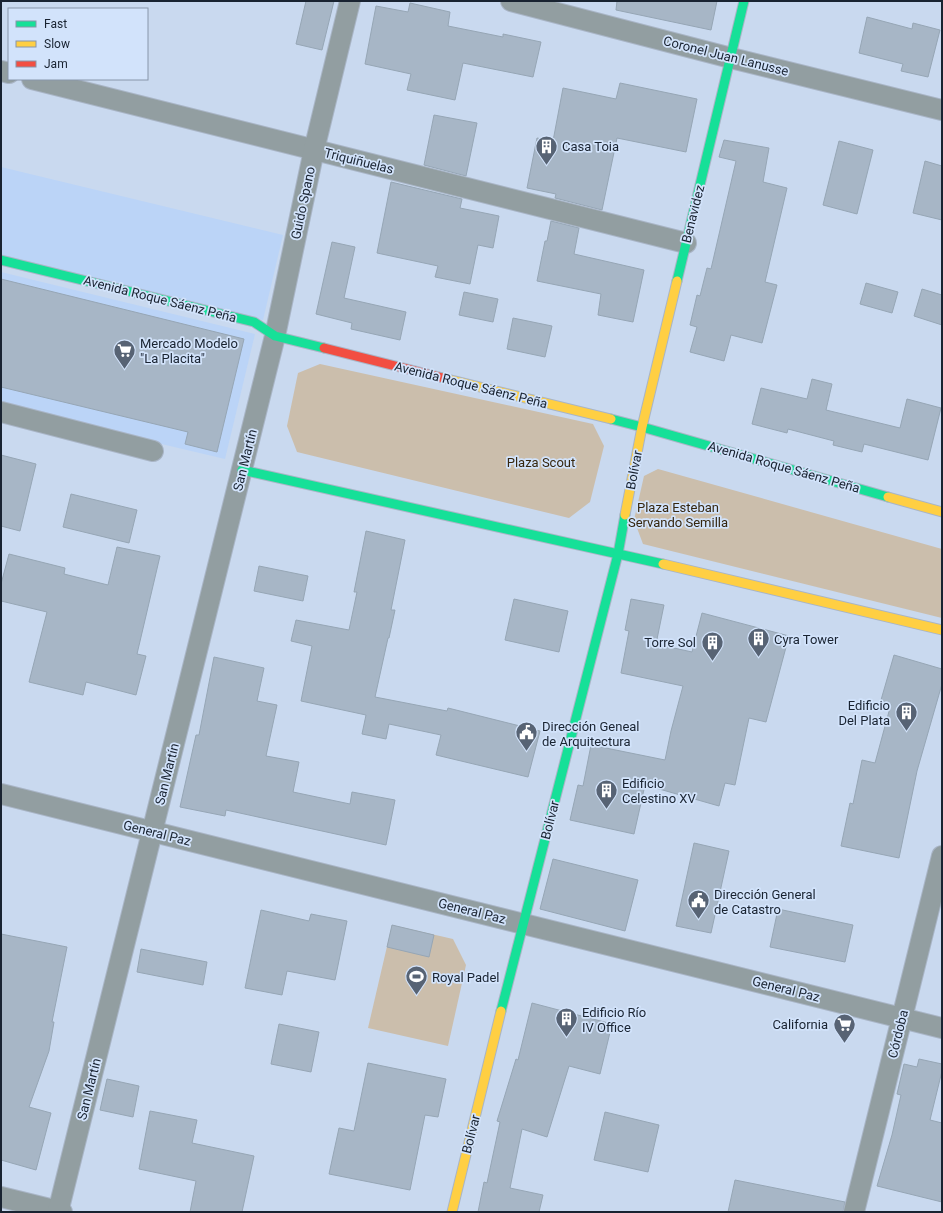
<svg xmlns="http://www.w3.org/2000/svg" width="943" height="1213" viewBox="0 0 943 1213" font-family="Roboto,sans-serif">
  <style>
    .built { fill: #bbd4f7 }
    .green { fill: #cbbeac }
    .building { fill: #a7b6c6; stroke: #96a6b5 }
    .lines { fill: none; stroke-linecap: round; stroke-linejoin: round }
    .street-casing { stroke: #a9b5c6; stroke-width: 22 }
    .fast-casing { stroke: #a9b5c6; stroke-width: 11 }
    .slow-casing { stroke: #a9b5c6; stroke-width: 11 }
    .jam-casing { stroke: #a9b5c6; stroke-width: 11 }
    .street { stroke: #929ea1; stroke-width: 20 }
    .fast { stroke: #16e098; stroke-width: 9 }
    .slow { stroke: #ffcf43; stroke-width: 9 }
    .jam { stroke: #f24e42; stroke-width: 9 }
    .labels { text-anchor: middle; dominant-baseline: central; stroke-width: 3.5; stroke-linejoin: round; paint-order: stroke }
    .street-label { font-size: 13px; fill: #192331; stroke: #d2e3fb }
    .poi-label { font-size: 13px; fill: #192331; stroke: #d2e3fb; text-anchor: start }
    .park-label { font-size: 13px; fill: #36260e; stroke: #d2e3fb }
  </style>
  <rect width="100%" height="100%" fill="#c9d9ef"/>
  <!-- built -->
  <g class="built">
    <polygon points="1,167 283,235 263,320 1,256"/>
    <polygon points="1,272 255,334 225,459 1,406"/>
  </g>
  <!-- green -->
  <g class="green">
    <polygon points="320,364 593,424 604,446 590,502 569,518 297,452 287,426 298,373"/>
    <polygon points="658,469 942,549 942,618 643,544 634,520 644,476"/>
    <polygon points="392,925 453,939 466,965 448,1046 368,1028"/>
  </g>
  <!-- building -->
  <g class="building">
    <polygon points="306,1 334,1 322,50 296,44"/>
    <polygon points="617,1 717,1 711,30 616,10"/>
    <polygon points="410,3 450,12 448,26 503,37 503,34 541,42 533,77 463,63 455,100 407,90 411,74 365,64 376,6 408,12"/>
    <polygon points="867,17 912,29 913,23 940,30 928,77 901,71 903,64 859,53"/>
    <polygon points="620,83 697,99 686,152 617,138 602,210 555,198 556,194 527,188 537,138 553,141 563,88 616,99"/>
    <polygon points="434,115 477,123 466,176 424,165"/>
    <polygon points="724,140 769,148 763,182 787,188 765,282 777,285 762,343 731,335 724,361 690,352 697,327 690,325 697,295 700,296 707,268 711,269 736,161 719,157"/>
    <polygon points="839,141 873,150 857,214 823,205"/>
    <polygon points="925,161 942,166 942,220 913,213"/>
    <polygon points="391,182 462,199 460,208 499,216 493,248 478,245 470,284 435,277 438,266 377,253"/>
    <polygon points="551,221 579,228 574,254 644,270 633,322 598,315 601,294 537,281 545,241 547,241"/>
    <polygon points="332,242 355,247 344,298 406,312 400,340 351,329 352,323 316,314"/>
    <polygon points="1,279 244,339 217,452 185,444 188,432 1,387"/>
    <polygon points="866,283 898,292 892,313 860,304"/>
    <polygon points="922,289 942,295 942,325 914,316"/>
    <polygon points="464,292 498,299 493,322 459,315"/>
    <polygon points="513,318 552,326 545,357 507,349"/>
    <polygon points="812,379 832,384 826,410 900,428 907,399 941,408 928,460 864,444 862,452 833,445 834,441 788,429 787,433 752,424 761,388 807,399"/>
    <polygon points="1,455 36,464 20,531 1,526"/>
    <polygon points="71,494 137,510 129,543 63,527"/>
    <polygon points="366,531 405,540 391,610 395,610 389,638 388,638 375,697 447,711 448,708 540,731 528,777 436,755 441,735 389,724 386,739 362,734 366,715 301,701 312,646 291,641 296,620 349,630 357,592 354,592"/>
    <polygon points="117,547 160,556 137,654 146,656 136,695 86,682 83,695 29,682 47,612 1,601 1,584 9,554 65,568 64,574 108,585"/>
    <polygon points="259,566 308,576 303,601 254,591"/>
    <polygon points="514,599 568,611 559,652 505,640"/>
    <polygon points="631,599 664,605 656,644 692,652 702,613 789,636 766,722 749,718 735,785 725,783 719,806 645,785 634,834 570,820 578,785 583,786 591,745 665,760 671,731 683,686 621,673 629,631 625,630"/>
    <polygon points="894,655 942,669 942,684 917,771 899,858 841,846 850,803 853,804 862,760 875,763 891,704 881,700"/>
    <polygon points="214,657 264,668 257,701 277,705 266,756 299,762 293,792 350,804 352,792 395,800 386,845 226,810 225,816 180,807 196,735 199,735"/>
    <polygon points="694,843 729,851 711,933 676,926"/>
    <polygon points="553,859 638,880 625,931 540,909"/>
    <polygon points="778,909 853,925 845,962 770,947"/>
    <polygon points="261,910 309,921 311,914 347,921 335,980 287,971 282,995 245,988"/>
    <polygon points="392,925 434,935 429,957 387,947"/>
    <polygon points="1,934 67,947 52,1022 54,1022 49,1051 29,1107 51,1113 36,1170 1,1160"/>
    <polygon points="141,949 207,962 203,985 137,972"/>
    <polygon points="532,1003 612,1024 600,1074 569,1066 547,1137 522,1129 510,1188 543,1195 539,1212 478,1212 484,1182 487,1183 500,1122 497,1121 516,1059 518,1060"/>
    <polygon points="279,1024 319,1032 311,1072 271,1064"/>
    <polygon points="919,1059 942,1064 942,1071 930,1120 942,1123 942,1202 877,1186 892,1135 901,1095 897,1094 904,1064 917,1067"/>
    <polygon points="368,1063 446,1079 438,1117 425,1115 410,1190 329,1174 339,1128 354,1131"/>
    <polygon points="107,1079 139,1086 133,1117 100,1110"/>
    <polygon points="150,1111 197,1120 192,1143 254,1156 242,1212 190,1212 196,1181 139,1169"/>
    <polygon points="605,1112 659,1125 648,1172 594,1160"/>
    <polygon points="735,1180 845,1202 843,1212 728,1212"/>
  </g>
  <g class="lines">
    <defs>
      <g id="street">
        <polyline points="511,1 731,58 942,110"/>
        <polyline points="1,71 9,73"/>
        <polyline points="32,79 686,243"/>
        <polyline points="1,412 153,451"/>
        <polyline points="1,794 942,1028"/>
        <polyline points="1,1197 62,1212"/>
        <polyline points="58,1212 266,372 275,336 314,150 350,1"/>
        <polyline points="854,1212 942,856"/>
      </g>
      <g id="fast">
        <polyline points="1,260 254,322 275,336 324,348"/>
        <polyline points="677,281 744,1"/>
        <polyline points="611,419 642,427 888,497"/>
        <polyline points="242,470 663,564"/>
        <polyline points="501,1011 618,554 625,515"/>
      </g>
      <g id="slow">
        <polyline points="443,378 611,419"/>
        <polyline points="888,497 942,512"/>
        <polyline points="625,515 642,427 677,281"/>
        <polyline points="663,564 942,630"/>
        <polyline points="452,1212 501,1011"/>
      </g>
      <polyline id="jam" points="324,348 443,378"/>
    </defs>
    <!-- street casing -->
    <use href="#street" class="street-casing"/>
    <!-- fast casing -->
    <use href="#fast" class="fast-casing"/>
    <!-- slow casing -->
    <use href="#slow" class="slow-casing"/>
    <!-- jam casing -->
    <use href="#jam" class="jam-casing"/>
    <!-- street -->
    <use href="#street" class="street"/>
    <!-- fast -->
    <use href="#fast" class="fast"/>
    <!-- slow -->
    <use href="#slow" class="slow"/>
    <!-- jam -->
    <use href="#jam" class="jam"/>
  </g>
  <!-- icons -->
  <defs>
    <symbol id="building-pin" viewBox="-11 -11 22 30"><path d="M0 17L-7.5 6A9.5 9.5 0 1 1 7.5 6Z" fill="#576374" stroke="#d2e3fb"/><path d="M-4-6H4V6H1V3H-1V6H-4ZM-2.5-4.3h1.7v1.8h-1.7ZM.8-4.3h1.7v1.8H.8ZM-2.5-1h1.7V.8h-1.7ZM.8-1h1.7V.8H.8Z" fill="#fff"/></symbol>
    <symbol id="supermarket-pin" viewBox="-11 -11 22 30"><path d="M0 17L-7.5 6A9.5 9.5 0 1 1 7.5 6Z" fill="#576374" stroke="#d2e3fb"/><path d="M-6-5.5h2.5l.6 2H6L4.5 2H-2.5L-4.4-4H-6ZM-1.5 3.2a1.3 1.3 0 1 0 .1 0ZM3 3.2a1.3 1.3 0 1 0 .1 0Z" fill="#fff"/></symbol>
    <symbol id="civic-pin" viewBox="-11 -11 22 30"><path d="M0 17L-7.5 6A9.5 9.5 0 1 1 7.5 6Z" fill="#576374" stroke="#d2e3fb"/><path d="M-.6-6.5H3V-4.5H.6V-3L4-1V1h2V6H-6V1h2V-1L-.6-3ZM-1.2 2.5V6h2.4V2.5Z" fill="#fff"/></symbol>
    <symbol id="stadium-pin" viewBox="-11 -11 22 30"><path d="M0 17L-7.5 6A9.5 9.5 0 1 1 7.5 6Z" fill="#576374" stroke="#d2e3fb"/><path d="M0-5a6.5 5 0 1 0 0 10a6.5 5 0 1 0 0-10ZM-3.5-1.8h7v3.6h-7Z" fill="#fff"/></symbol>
  </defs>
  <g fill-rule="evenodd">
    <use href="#building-pin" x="534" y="134" width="25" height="34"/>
    <use href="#supermarket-pin" x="112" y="338" width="25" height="34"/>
    <use href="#building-pin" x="746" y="626" width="25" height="34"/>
    <use href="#building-pin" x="700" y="630" width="25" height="34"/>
    <use href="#building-pin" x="894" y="700" width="25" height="34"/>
    <use href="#civic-pin" x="514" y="720" width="25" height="34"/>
    <use href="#building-pin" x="594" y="778" width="25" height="34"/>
    <use href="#civic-pin" x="686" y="888" width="25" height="34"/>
    <use href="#stadium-pin" x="404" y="964" width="25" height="34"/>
    <use href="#building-pin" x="554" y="1006" width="25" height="34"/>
    <use href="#supermarket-pin" x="832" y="1012" width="25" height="34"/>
  </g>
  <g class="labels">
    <!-- street labels -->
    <g class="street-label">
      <text transform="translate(726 56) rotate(14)">Coronel Juan Lanusse</text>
      <text transform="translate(359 161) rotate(14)">Triquiñuelas</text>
      <text transform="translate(303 203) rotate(-78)">Guido Spano</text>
      <text transform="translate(693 214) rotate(-76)">Benavidez</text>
      <text transform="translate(160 299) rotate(14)">Avenida Roque Sáenz Peña</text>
      <text transform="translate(471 385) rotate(14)">Avenida Roque Sáenz Peña</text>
      <text transform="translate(245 460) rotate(-76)">San Martín</text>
      <text transform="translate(784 467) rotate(16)">Avenida Roque Sáenz Peña</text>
      <text transform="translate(634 470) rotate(-79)">Bolívar</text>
      <text transform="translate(167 774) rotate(-76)">San Martín</text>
      <text transform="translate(550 820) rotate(-76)">Bolívar</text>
      <text transform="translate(157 833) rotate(14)">General Paz</text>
      <text transform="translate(472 911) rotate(14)">General Paz</text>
      <text transform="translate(786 989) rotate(14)">General Paz</text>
      <text transform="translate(898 1034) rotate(-76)">Córdoba</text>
      <text transform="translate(89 1089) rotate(-76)">San Martín</text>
      <text transform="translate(471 1134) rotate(-76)">Bolívar</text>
    </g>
    <!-- poi labels -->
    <g class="poi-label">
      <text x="562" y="146">Casa Toia</text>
      <text x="140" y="343">Mercado Modelo<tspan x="140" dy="15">"La Placita"</tspan></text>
      <text x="774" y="639">Cyra Tower</text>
      <text x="696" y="642" text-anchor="end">Torre Sol</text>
      <text x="890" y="705" text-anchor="end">Edificio<tspan x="890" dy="15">Del Plata</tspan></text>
      <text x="542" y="726">Dirección Geneal<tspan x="542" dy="15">de Arquitectura</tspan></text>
      <text x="622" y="783">Edificio<tspan x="622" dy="15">Celestino XV</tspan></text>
      <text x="714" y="894">Dirección General<tspan x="714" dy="15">de Catastro</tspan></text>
      <text x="432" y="977">Royal Padel</text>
      <text x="582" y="1012">Edificio Río<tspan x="582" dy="15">IV Office</tspan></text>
      <text x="828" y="1024" text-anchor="end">California</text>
    </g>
    <!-- park labels -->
    <g class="park-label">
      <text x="541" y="462">Plaza Scout</text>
      <text x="678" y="507">Plaza Esteban<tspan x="678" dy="15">Servando Semilla</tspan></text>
    </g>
  </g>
  <!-- border -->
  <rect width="943" height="1213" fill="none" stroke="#192331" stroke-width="4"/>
  <!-- legend -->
  <rect x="8" y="8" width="140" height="72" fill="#d2e3fb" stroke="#8896aa"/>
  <rect x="16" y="21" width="20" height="6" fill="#16e098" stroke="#8896aa"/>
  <text x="44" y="28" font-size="12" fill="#192331">Fast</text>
  <rect x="16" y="41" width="20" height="6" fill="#ffcf43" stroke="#8896aa"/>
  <text x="44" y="48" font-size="12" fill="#192331">Slow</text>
  <rect x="16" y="61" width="20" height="6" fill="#f24e42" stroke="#8896aa"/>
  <text x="44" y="68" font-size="12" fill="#192331">Jam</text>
</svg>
